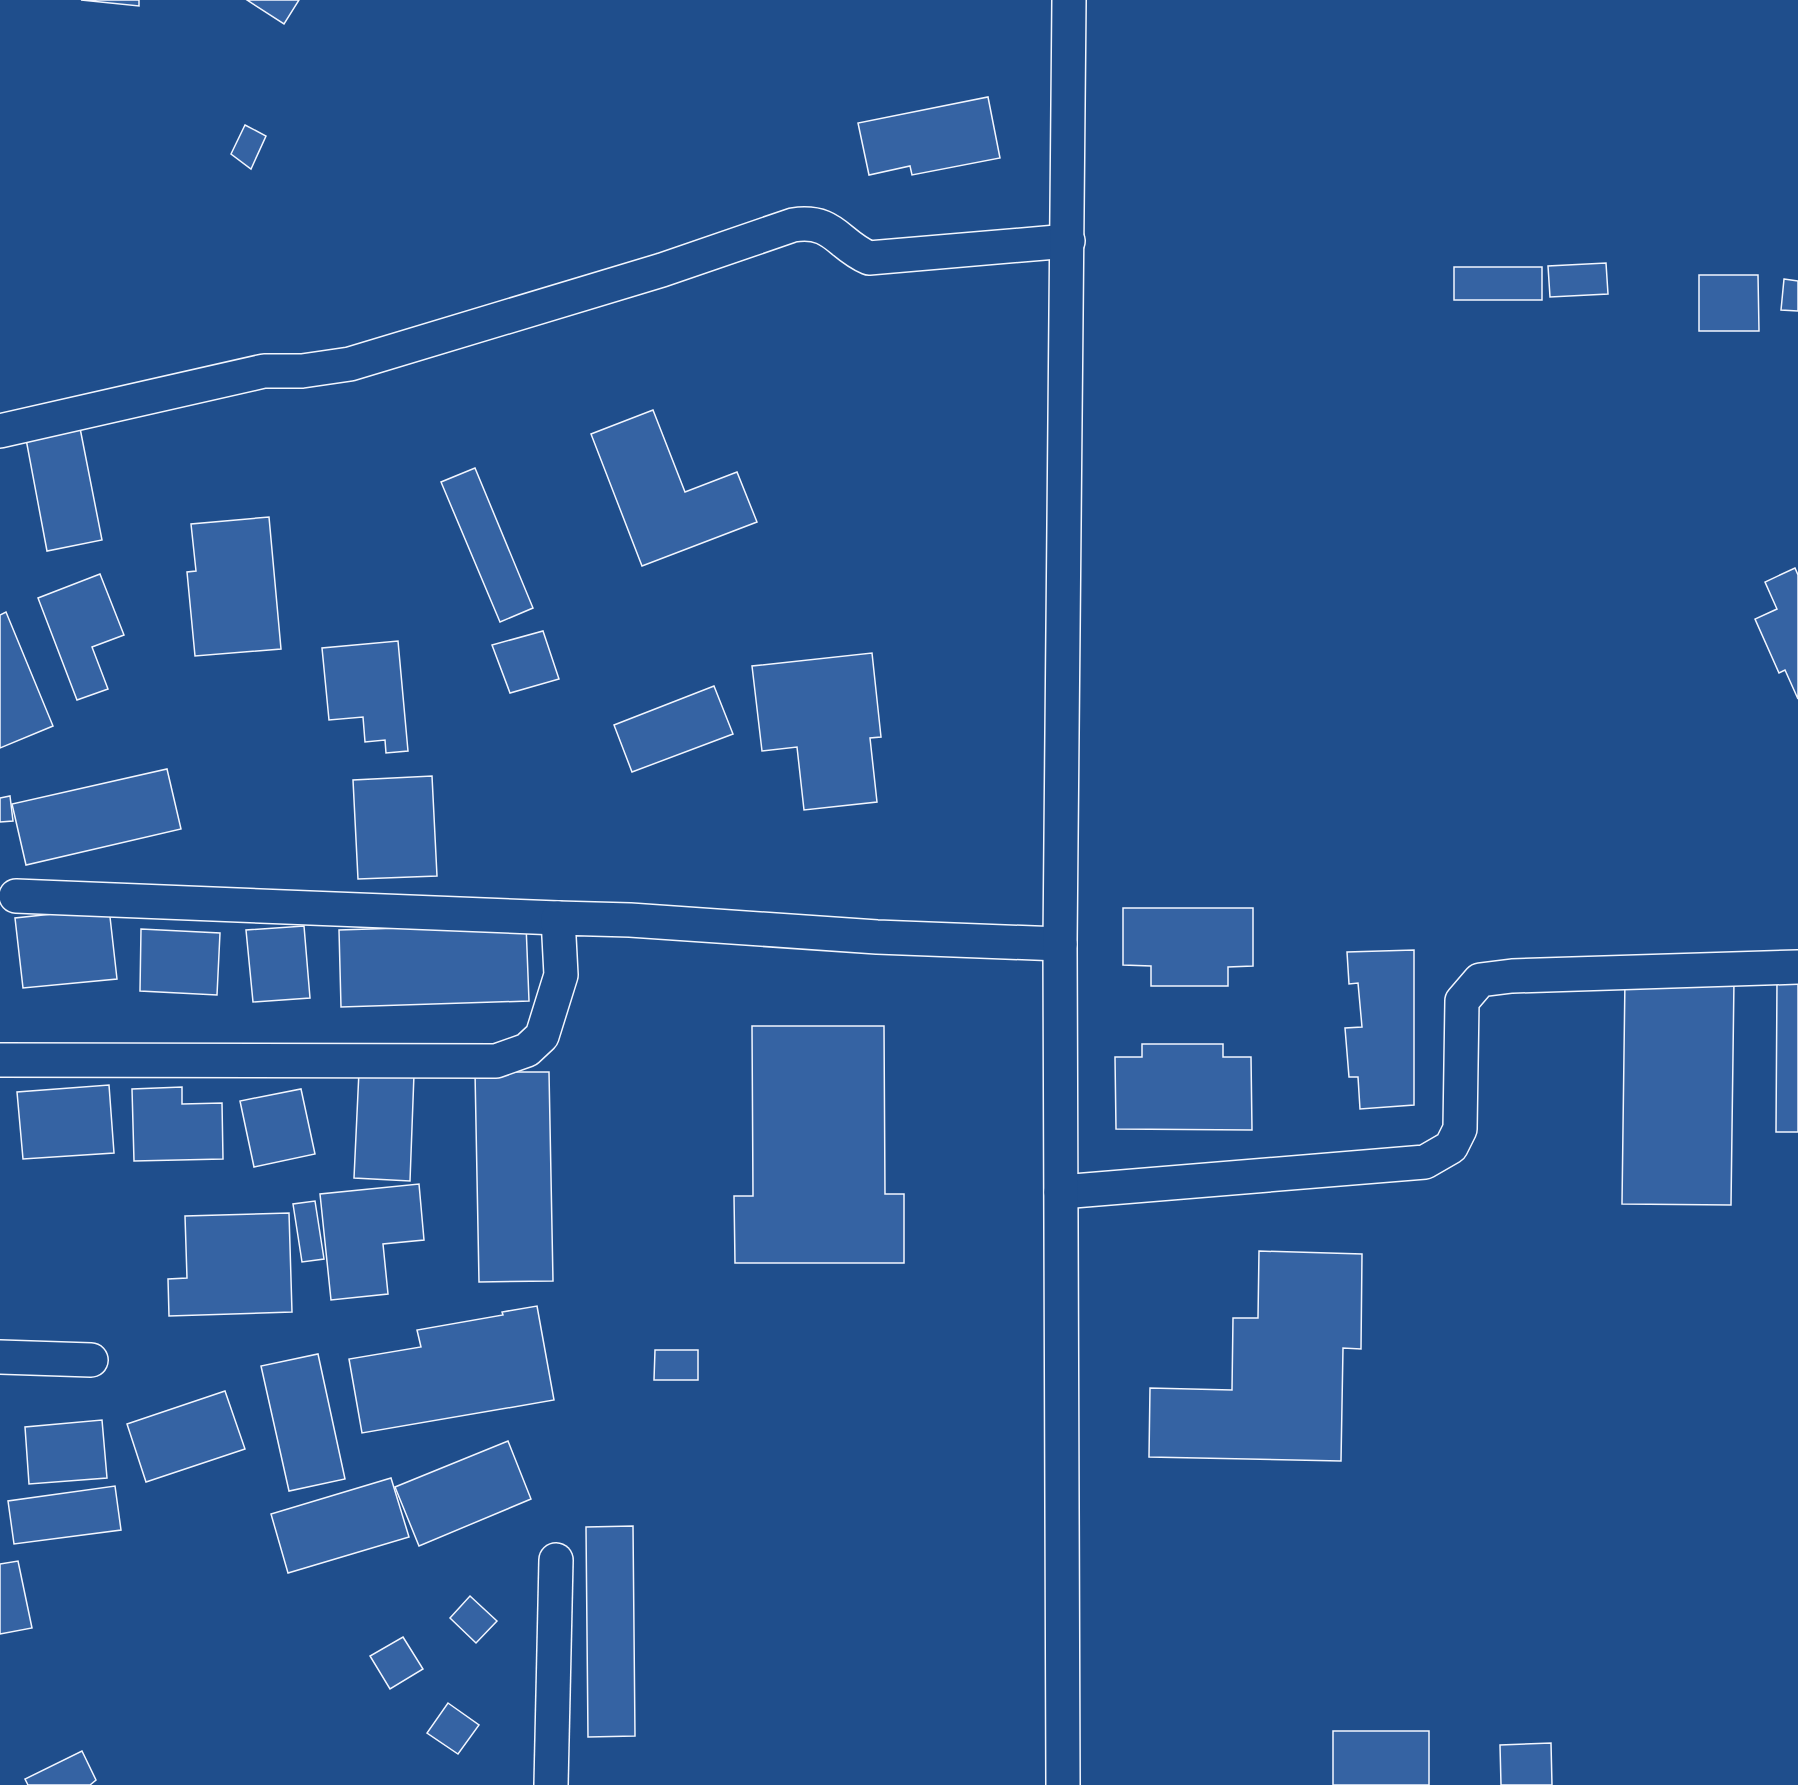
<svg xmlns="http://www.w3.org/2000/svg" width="1798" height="1785" viewBox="0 0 1798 1785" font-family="Barlow,sans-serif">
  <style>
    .building { fill: #3563a3; stroke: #f2f6ff; stroke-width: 1.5 }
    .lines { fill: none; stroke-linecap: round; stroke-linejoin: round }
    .minor-casing { stroke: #f2f6ff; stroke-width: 36 }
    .minor { stroke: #1f4e8c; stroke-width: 33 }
  </style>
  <rect width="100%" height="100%" fill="#1f4e8c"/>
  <!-- building -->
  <g class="building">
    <polygon points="81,0 139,0 139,6"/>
    <polygon points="247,0 299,0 284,24"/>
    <polygon points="988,97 1000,158 912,175 910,166 869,175 858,123"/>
    <polygon points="245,125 266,136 251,169 231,154"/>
    <polygon points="1606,263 1608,294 1550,297 1548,266"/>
    <rect x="1454" y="267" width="88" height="33"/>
    <polygon points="1699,275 1758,275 1759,331 1699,331"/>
    <polygon points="1784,279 1798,281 1798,311 1781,310"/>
    <polygon points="653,410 685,492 737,472 757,522 642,566 591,434"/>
    <polygon points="80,428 102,540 47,551 26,439"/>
    <polygon points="475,468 533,608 500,622 441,482"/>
    <polygon points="269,517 281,649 195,656 187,572 196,571 191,524"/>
    <polygon points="1795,568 1798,575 1798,699 1785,670 1779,673 1755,619 1777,609 1765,582"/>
    <polygon points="100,574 124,635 92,647 108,689 77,700 38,598"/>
    <polygon points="6,612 53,726 0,748 0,615"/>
    <polygon points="543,631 559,679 510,693 492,645"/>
    <polygon points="398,641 408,751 386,753 385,740 365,742 363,717 329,720 322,648"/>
    <polygon points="872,653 881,737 870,738 877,802 804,810 797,747 762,751 752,666"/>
    <polygon points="714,686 733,734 632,772 614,725"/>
    <polygon points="167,769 181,829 26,865 12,804"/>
    <polygon points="432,776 437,876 358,879 353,780"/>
    <polygon points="10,796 13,821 0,822 0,798"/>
    <polygon points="109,908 117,979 23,988 15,918"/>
    <polygon points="1123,908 1253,908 1253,966 1228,967 1228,986 1151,986 1151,966 1123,965"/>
    <polygon points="526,924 529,1001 341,1007 339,930"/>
    <polygon points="304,926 310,998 253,1002 246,930"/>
    <polygon points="141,929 220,933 217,995 140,991"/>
    <polygon points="1414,950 1414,1105 1360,1109 1358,1077 1349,1077 1345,1028 1362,1027 1358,983 1349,984 1347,952"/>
    <polygon points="1625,978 1734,980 1731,1205 1622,1204"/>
    <polygon points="1777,980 1798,980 1798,1132 1776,1132"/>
    <polygon points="752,1026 884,1026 885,1194 904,1194 904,1263 735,1263 734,1196 753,1196"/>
    <polygon points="1142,1044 1223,1044 1223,1057 1251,1057 1252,1130 1116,1129 1115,1057 1142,1057"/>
    <polygon points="359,1071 414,1074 410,1181 354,1178"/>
    <polygon points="475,1072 549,1072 553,1281 479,1282"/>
    <polygon points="109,1085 114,1153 23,1159 17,1092"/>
    <polygon points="182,1087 182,1104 222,1103 223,1159 134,1161 132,1089"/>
    <polygon points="301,1089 315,1154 254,1167 240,1101"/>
    <polygon points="419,1184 424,1240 383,1244 388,1294 331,1300 320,1194"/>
    <polygon points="315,1201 324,1259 302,1262 293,1204"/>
    <polygon points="289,1213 292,1312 169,1316 168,1279 187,1278 185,1216"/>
    <polygon points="1259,1251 1362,1254 1361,1349 1343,1348 1341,1461 1149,1457 1150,1388 1232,1390 1233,1318 1258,1318"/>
    <polygon points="537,1306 554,1400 362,1433 349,1359 421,1347 417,1330 503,1315 502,1312"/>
    <polygon points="655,1350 698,1350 698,1380 654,1380"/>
    <polygon points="318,1354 345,1479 289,1491 261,1366"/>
    <polygon points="225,1391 245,1449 146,1482 127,1424"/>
    <polygon points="102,1420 107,1478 29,1484 25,1427"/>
    <polygon points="508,1441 531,1499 419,1546 395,1487"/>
    <polygon points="391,1478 409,1537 288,1573 271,1514"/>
    <polygon points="115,1486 121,1530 14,1544 8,1501"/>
    <polygon points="633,1526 635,1736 588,1737 586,1527"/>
    <polygon points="18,1561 32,1628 0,1634 0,1564"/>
    <polygon points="470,1596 497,1621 476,1643 450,1618"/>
    <polygon points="403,1637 423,1669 390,1689 370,1656"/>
    <polygon points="448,1703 479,1725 458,1754 427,1733"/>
    <rect x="1333" y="1731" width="96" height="54"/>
    <polygon points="1551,1743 1552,1785 1501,1785 1500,1745"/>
    <polygon points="82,1751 96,1780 90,1785 28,1785 25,1779"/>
  </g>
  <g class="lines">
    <defs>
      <g id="minor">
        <path d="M0,431L264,371H302L350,364L662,270L793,225C834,219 837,244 869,258L1068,241"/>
        <polyline points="16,896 558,918"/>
        <polyline points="0,1060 496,1061 527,1050 542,1036 561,975 558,918 630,920 877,937 1060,944"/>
        <polyline points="1061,1192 1425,1162 1451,1147 1460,1129 1462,1001 1480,980 1512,976 1798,967"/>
        <polyline points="0,1357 91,1360"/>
        <polyline points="551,1785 556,1560"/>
        <polyline points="1063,1785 1060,944 1069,0"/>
      </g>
    </defs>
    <!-- minor casing -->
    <use href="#minor" class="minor-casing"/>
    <!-- minor -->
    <use href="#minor" class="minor"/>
  </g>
</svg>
